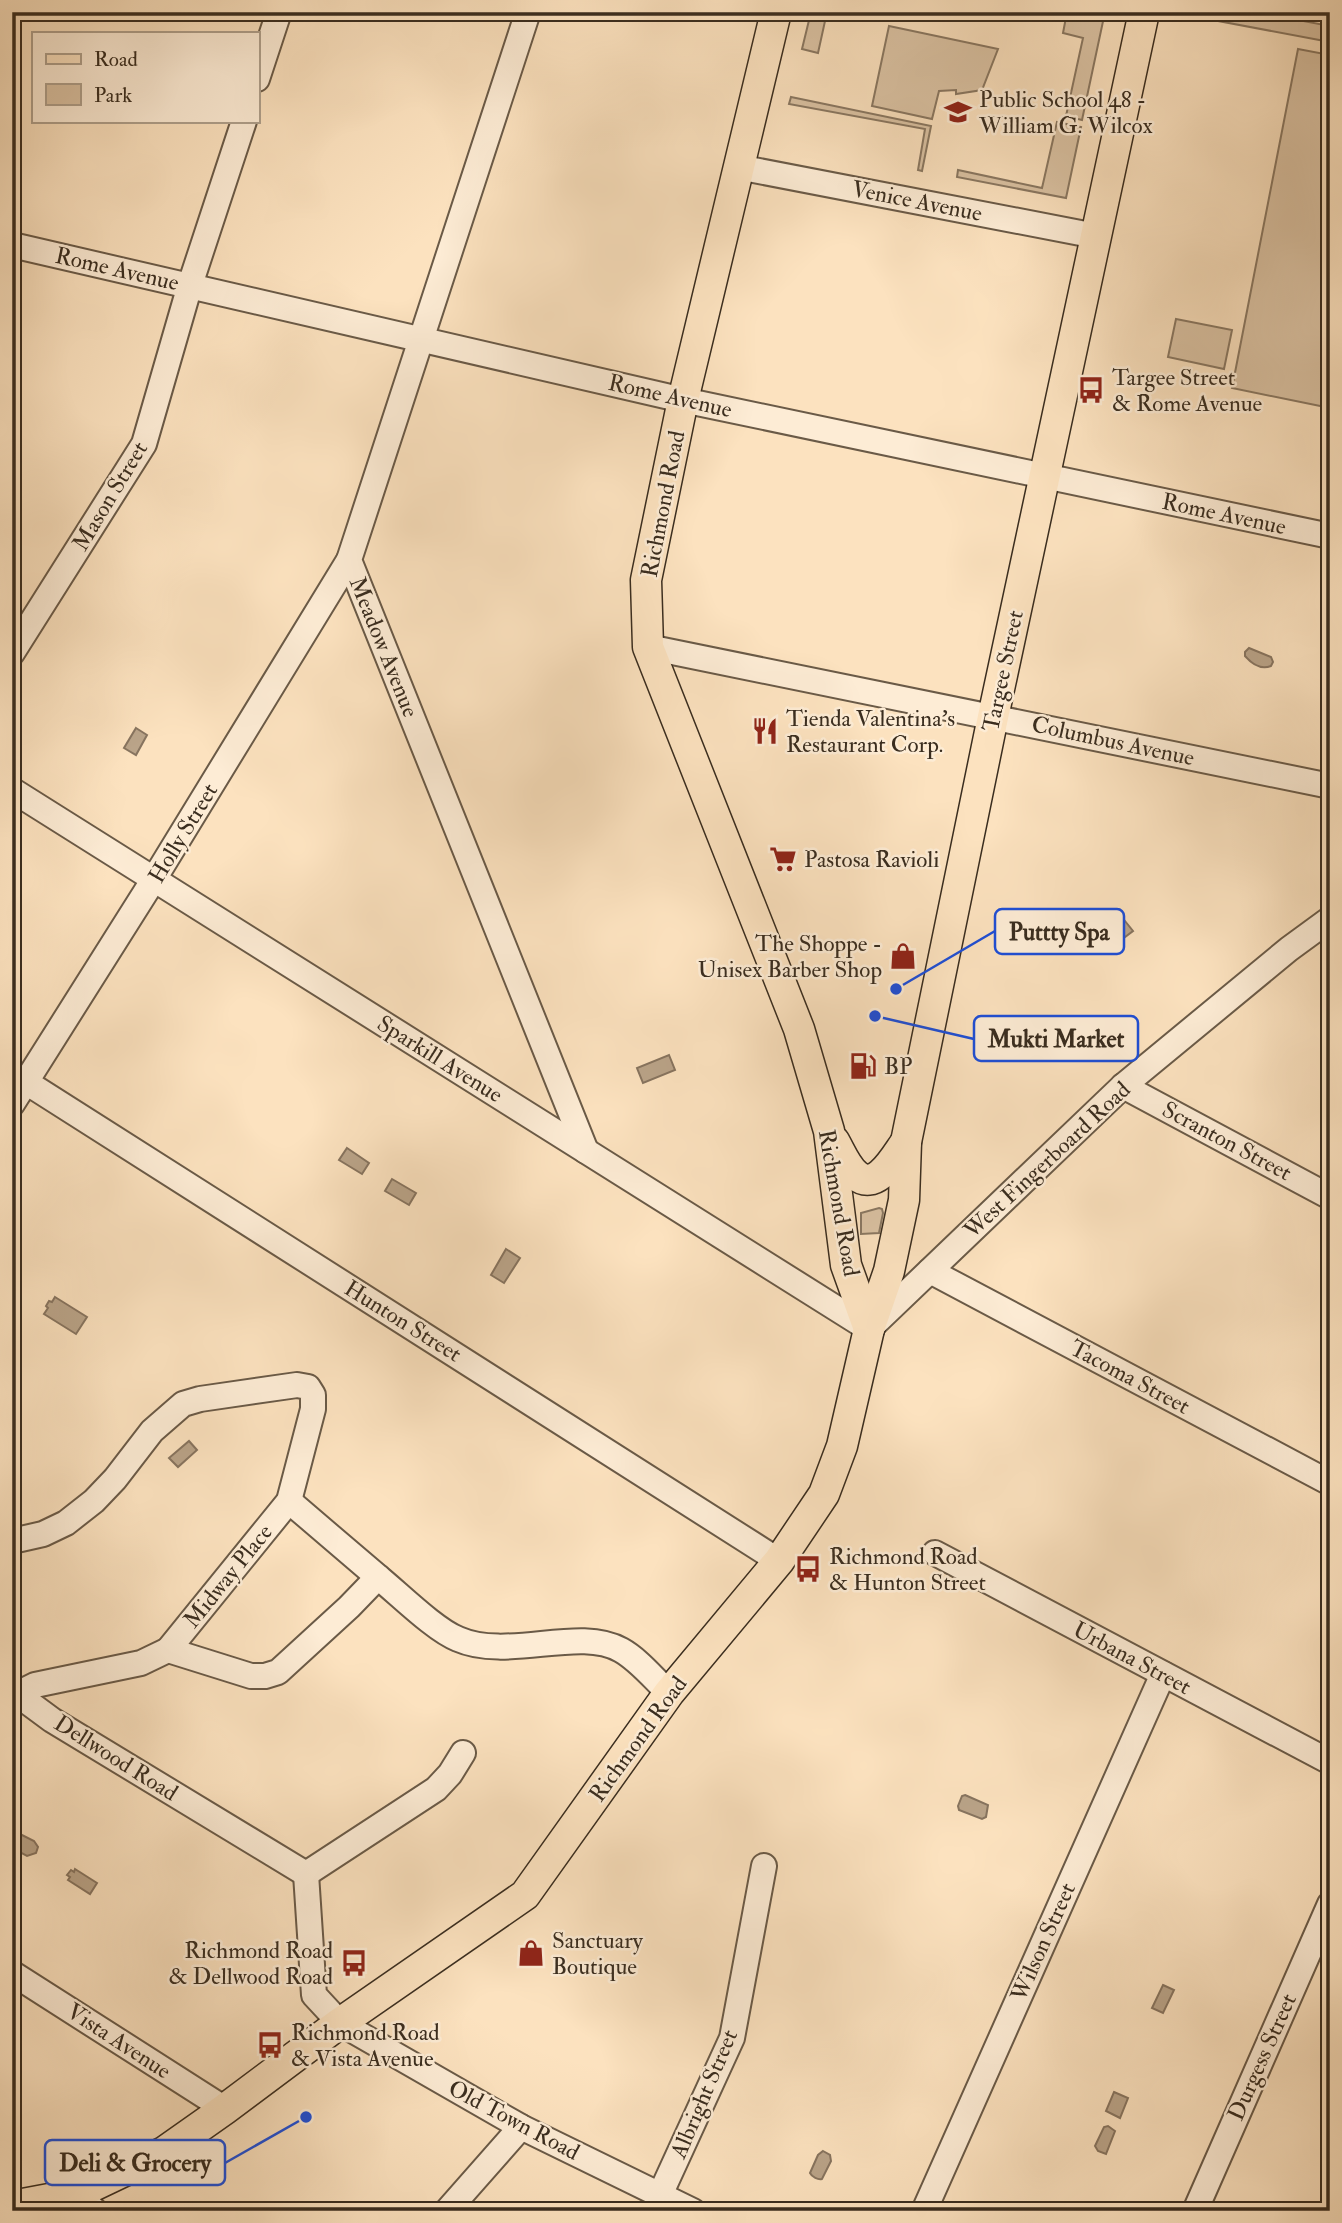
<svg xmlns="http://www.w3.org/2000/svg" width="1342" height="2223" viewBox="0 0 1342 2223" font-family="'IM FELL Double Pica',serif">
  <style>
    .green { fill: #dbc3a4; stroke: #8a7862; stroke-width: 2 }
    .water { fill: #baa489; stroke: #87745f; stroke-width: 2 }
    .lines { fill: none; stroke-linecap: round; stroke-linejoin: round }
    .minor-casing { stroke: #6a5a47; stroke-width: 28 }
    .major-casing { stroke: #3a2d1f; stroke-width: 33 }
    .minor { stroke: #fdecd5; stroke-width: 24 }
    .major { stroke: #fce2bf; stroke-width: 30 }
    .labels { text-anchor: middle; dominant-baseline: central; stroke-width: 5; stroke-linejoin: round; paint-order: stroke }
    .poi-label { font-size: 23px; fill: #3a2d1f; stroke: #fdecd5; text-anchor: start }
    .street-label { font-size: 23px; fill: #3a2d1f; stroke: #fdecd5 }
    .leader { fill: none; stroke: #1d4ed8; stroke-width: 2.5 }
    .callout-dot { fill: #1d4ed8; stroke: #fdecd5; stroke-width: 2.5 }
    .callout { fill: #fdecd5; stroke: #1d4ed8; stroke-width: 2.5 }
    .callout-label { font-size: 24px; text-anchor: middle; font-weight: bold; fill: #3a2d1f }
  </style>
  <rect width="100%" height="100%" fill="#fce2bf"/>
  <filter id="stains"><feTurbulence type="fractalNoise" baseFrequency=".00286" numOctaves="4"/><feColorMatrix values="0 0 0 0 .2 0 0 0 0 .09 0 0 0 0 .02 0 0 0 .5 -.17"/></filter>
  <radialGradient id="worn" r=".72"><stop offset=".6" stop-color="#630" stop-opacity="0"/><stop offset="1" stop-color="#630" stop-opacity=".3"/></radialGradient>
  <!-- green -->
  <g class="green">
    <polygon points="811,12 827,12 818,53 802,49"/>
    <polygon points="1067,12 1105,12 1082,120 1066,116 1083,38 1063,33"/>
    <polygon points="1187,12 1256,12 1330,26 1330,42 1186,15"/>
    <polygon points="889,26 998,49 982,90 956,94 956,90 939,91 932,119 872,106"/>
    <polygon points="1298,49 1330,55 1330,408 1232,388"/>
    <polygon points="791,97 931,126 922,171 918,170 925,129 789,104"/>
    <polygon points="1057,122 1081,127 1066,198 957,177 958,170 1042,188"/>
    <polygon points="1176,319 1232,330 1224,369 1168,357"/>
    <polygon points="879,1208 882,1209 883,1213 879,1233 861,1234 861,1213"/>
  </g>
  <!-- water -->
  <g class="water">
    <path d="M1249,648L1271,657L1273,662L1271,666C1260,670 1252,664 1245,656V652Z"/>
    <polygon points="136,728 147,735 136,755 124,748"/>
    <polygon points="1117,911 1133,931 1121,940 1105,920"/>
    <polygon points="669,1055 675,1070 643,1083 637,1068"/>
    <polygon points="347,1148 369,1163 362,1174 339,1160"/>
    <polygon points="392,1179 416,1193 409,1205 385,1191"/>
    <polygon points="506,1249 520,1258 504,1283 491,1275"/>
    <polygon points="55,1297 87,1317 76,1334 44,1314 48,1308 46,1306 49,1301 52,1302"/>
    <polygon points="189,1441 197,1450 178,1467 169,1458"/>
    <polygon points="965,1795 988,1805 986,1817 982,1819 959,1810 958,1806 962,1796"/>
    <polygon points="16,1832 34,1841 38,1847 36,1853 27,1856 12,1848 12,1834"/>
    <polygon points="75,1869 97,1883 90,1894 68,1880 70,1877 67,1875 71,1870 74,1872"/>
    <polygon points="1163,1985 1174,1990 1163,2013 1152,2008"/>
    <polygon points="1114,2092 1128,2098 1120,2118 1106,2111"/>
    <polygon points="1108,2126 1115,2131 1106,2154 1098,2151 1095,2146 1104,2127"/>
    <path d="M823,2151L830,2155L831,2161L822,2179C818,2180 812,2177 810,2173L818,2155Z"/>
  </g>
  <g class="lines">
    <defs>
      <g id="minor">
        <polyline points="528,12 349,560 586,1151"/>
        <polyline points="257,79 279,12"/>
        <polyline points="738,167 1096,236"/>
        <polyline points="12,245 683,400 1330,536"/>
        <polyline points="648,647 1330,786"/>
        <polyline points="12,653 144,444 190,285 244,121"/>
        <polyline points="12,790 869,1329 1123,1086 1289,949 1330,919"/>
        <polyline points="26,1082 779,1561"/>
        <polyline points="1123,1086 1330,1197"/>
        <polyline points="12,1104 154,879 349,560"/>
        <polyline points="930,1271 1330,1483"/>
        <polyline points="289,1501 378,1577"/>
        <polyline points="12,1541 43,1534 66,1523 94,1501 115,1479 152,1431 183,1404 200,1399 297,1385 308,1387 313,1395 313,1409 289,1501 168,1650 141,1663 35,1685 27,1689 25,1696 29,1703 52,1720 306,1874"/>
        <polyline points="935,1553 1330,1762"/>
        <path d="M168,1650L251,1676H265L278,1672L349,1607L378,1577C399,1594 435,1630 458,1639C508,1661 579,1626 621,1650C639,1660 654,1679 669,1693"/>
        <polyline points="306,1874 314,1995 340,2023 521,2127 693,2211"/>
        <polyline points="306,1874 436,1789 450,1774 463,1753"/>
        <polyline points="12,1973 225,2109"/>
        <polyline points="76,2194 95,2211"/>
        <polyline points="660,2195 732,2038 764,1866"/>
        <polyline points="447,2211 521,2127"/>
        <polyline points="924,2211 1163,1674"/>
        <polyline points="1195,2211 1330,1904"/>
      </g>
      <g id="major">
        <polyline points="776,12 683,400 646,580 648,647 799,1029 829,1131 846,1265 869,1329"/>
        <path d="M834,1141C840,1151 846,1167 856,1175C877,1193 896,1155 906,1142"/>
        <polyline points="12,2206 76,2194 164,2152 225,2109 340,2023 525,1895 669,1693 779,1561 824,1494 842,1446 869,1329 889,1271 904,1200 906,1142 993,717 1144,12"/>
      </g>
    </defs>
    <!-- minor casing -->
    <use href="#minor" class="minor-casing"/>
    <!-- major casing -->
    <use href="#major" class="major-casing"/>
    <!-- minor -->
    <use href="#minor" class="minor"/>
    <!-- major -->
    <use href="#major" class="major"/>
  </g>
  <!-- icons -->
  <defs>
    <symbol id="school-bare" viewBox="-9 -9 18 18"><path d="M0-5L7-2L0 1L-7-2ZM-4 1L0 2.5L4 1V4Q0 6-4 4Z" fill="#8f2418" stroke="#fdecd5" stroke-width="2.5" paint-order="stroke"/></symbol>
    <symbol id="bus-bare" viewBox="-9 -9 18 18"><path d="M-5-6H5V4H4V6H2V4H-2V6H-4V4H-5ZM-3.5-4V0h7V-4ZM-3.5 1.2v1.5H-2V1.2ZM2 1.2v1.5H3.5V1.2Z" fill="#8f2418" stroke="#fdecd5" stroke-width="2.5" paint-order="stroke"/></symbol>
    <symbol id="restaurant-bare" viewBox="-9 -9 18 18"><path d="M-5-6h1v4h1v-4h1v4h1v-4h1v5L-1.5 .5V6h-2V.5L-5-1ZM5-6V6H3V1.5H1.5Q1.5-4 5-6Z" fill="#8f2418" stroke="#fdecd5" stroke-width="2.5" paint-order="stroke"/></symbol>
    <symbol id="supermarket-bare" viewBox="-9 -9 18 18"><path d="M-6-5.5h2.5l.6 2H6L4.5 2H-2.5L-4.4-4H-6ZM-1.5 3.2a1.3 1.3 0 1 0 .1 0ZM3 3.2a1.3 1.3 0 1 0 .1 0Z" fill="#8f2418" stroke="#fdecd5" stroke-width="2.5" paint-order="stroke"/></symbol>
    <symbol id="shop-bare" viewBox="-9 -9 18 18"><path d="M-5-2.5h2.3a2.7 3.5 0 0 1 5.4 0H5L5.5 6h-11ZM-1.5-2.5h3a1.5 2.3 0 0 0-3 0Z" fill="#8f2418" stroke="#fdecd5" stroke-width="2.5" paint-order="stroke"/></symbol>
    <symbol id="fuel-bare" viewBox="-9 -9 18 18"><path d="M-5.5-6h7V0h2V4h1.3V-2.5L3-4.5l.8-.8L6-3V5H2.5V1h-1V6h-7ZM-4.2-4.7v3.2H.2V-4.7Z" fill="#8f2418" stroke="#fdecd5" stroke-width="2.5" paint-order="stroke"/></symbol>
  </defs>
  <g fill-rule="evenodd">
    <use href="#school-bare" x="939" y="93" width="38" height="38"/>
    <use href="#bus-bare" x="1072" y="371" width="38" height="38"/>
    <use href="#restaurant-bare" x="746" y="712" width="38" height="38"/>
    <use href="#supermarket-bare" x="764" y="840" width="38" height="38"/>
    <use href="#shop-bare" x="884" y="937" width="38" height="38"/>
    <use href="#fuel-bare" x="844" y="1047" width="38" height="38"/>
    <use href="#bus-bare" x="789" y="1550" width="38" height="38"/>
    <use href="#shop-bare" x="512" y="1934" width="38" height="38"/>
    <use href="#bus-bare" x="335" y="1944" width="38" height="38"/>
    <use href="#bus-bare" x="251" y="2026" width="38" height="38"/>
  </g>
  <g class="labels">
    <!-- poi labels -->
    <g class="poi-label">
      <text x="979" y="99">Public School 48 -<tspan x="979" dy="26">William G. Wilcox</tspan></text>
      <text x="1112" y="377">Targee Street<tspan x="1112" dy="26">&amp; Rome Avenue</tspan></text>
      <text x="786" y="718">Tienda Valentina's<tspan x="786" dy="26">Restaurant Corp.</tspan></text>
      <text x="804" y="859">Pastosa Ravioli</text>
      <text x="882" y="943" text-anchor="end">The Shoppe -<tspan x="882" dy="26">Unisex Barber Shop</tspan></text>
      <text x="884" y="1066">BP</text>
      <text x="829" y="1556">Richmond Road<tspan x="829" dy="26">&amp; Hunton Street</tspan></text>
      <text x="552" y="1940">Sanctuary<tspan x="552" dy="26">Boutique</tspan></text>
      <text x="333" y="1950" text-anchor="end">Richmond Road<tspan x="333" dy="26">&amp; Dellwood Road</tspan></text>
      <text x="291" y="2032">Richmond Road<tspan x="291" dy="26">&amp; Vista Avenue</tspan></text>
    </g>
    <!-- street labels -->
    <g class="street-label">
      <text transform="translate(917 201) rotate(11)">Venice Avenue</text>
      <text transform="translate(117 269) rotate(13)">Rome Avenue</text>
      <text transform="translate(670 396) rotate(13)">Rome Avenue</text>
      <text transform="translate(110 496) rotate(-59)">Mason Street</text>
      <text transform="translate(663 504) rotate(-79)">Richmond Road</text>
      <text transform="translate(1224 514) rotate(12)">Rome Avenue</text>
      <text transform="translate(384 647) rotate(68)">Meadow Avenue</text>
      <text transform="translate(1003 671) rotate(-78)">Targee Street</text>
      <text transform="translate(1113 741) rotate(12)">Columbus Avenue</text>
      <text transform="translate(183 833) rotate(-59)">Holly Street</text>
      <text transform="translate(440 1059) rotate(32)">Sparkill Avenue</text>
      <text transform="translate(1227 1141) rotate(28)">Scranton Street</text>
      <text transform="translate(1047 1160) rotate(-43)">West Fingerboard Road</text>
      <text transform="translate(839 1203) rotate(80)">Richmond Road</text>
      <text transform="translate(403 1321) rotate(32)">Hunton Street</text>
      <text transform="translate(1130 1377) rotate(28)">Tacoma Street</text>
      <text transform="translate(228 1576) rotate(-51)">Midway Place</text>
      <text transform="translate(1132 1658) rotate(28)">Urbana Street</text>
      <text transform="translate(638 1739) rotate(-54)">Richmond Road</text>
      <text transform="translate(116 1758) rotate(32)">Dellwood Road</text>
      <text transform="translate(1043 1942) rotate(-66)">Wilson Street</text>
      <text transform="translate(119 2041) rotate(33)">Vista Avenue</text>
      <text transform="translate(1262 2057) rotate(-66)">Durgess Street</text>
      <text transform="translate(704 2094) rotate(-67)">Albright Street</text>
      <text transform="translate(514 2120) rotate(28)">Old Town Road</text>
    </g>
  </g>
  <!-- callouts -->
  <path class="leader" d="M896 989L995 931M875 1016L974 1039M306 2117L225 2163"/>
  <g class="callout-dot">
    <circle cx="896" cy="989" r="7"/>
    <circle cx="875" cy="1016" r="7"/>
    <circle cx="306" cy="2117" r="7"/>
  </g>
  <g class="callout">
    <rect x="995" y="909" width="129" height="45" rx="7"/>
    <rect x="974" y="1016" width="164" height="45" rx="7"/>
    <rect x="45" y="2140" width="180" height="45" rx="7"/>
  </g>
  <g class="callout-label">
    <text x="1059" y="940">Puttty Spa</text>
    <text x="1056" y="1047">Mukti Market</text>
    <text x="135" y="2171">Deli &amp; Grocery</text>
  </g>
  <!-- margin -->
  <rect width="1342" height="2223" fill="none" stroke="#fce2bf" stroke-width="42"/>
  <rect x="14" y="14" width="1314" height="2195" fill="none" stroke="#3a2d1f" stroke-width="3.5"/>
  <rect x="21" y="21" width="1300" height="2181" fill="none" stroke="#3a2d1f" stroke-width="2"/>
  <!-- legend -->
  <rect x="32" y="32" width="228" height="91" fill="#fdecd5" stroke="#afa08c" stroke-width="2"/>
  <rect x="46" y="54" width="35" height="10" fill="#fce2bf" stroke="#afa08c" stroke-width="2"/>
  <text x="94" y="66" font-size="21" fill="#3a2d1f">Road</text>
  <rect x="46" y="84" width="35" height="21" fill="#dbc3a4" stroke="#afa08c" stroke-width="2"/>
  <text x="94" y="102" font-size="21" fill="#3a2d1f">Park</text>
  <rect width="100%" height="100%" filter="url(#stains)"/>
  <rect width="100%" height="100%" fill="url(#worn)"/>
</svg>
